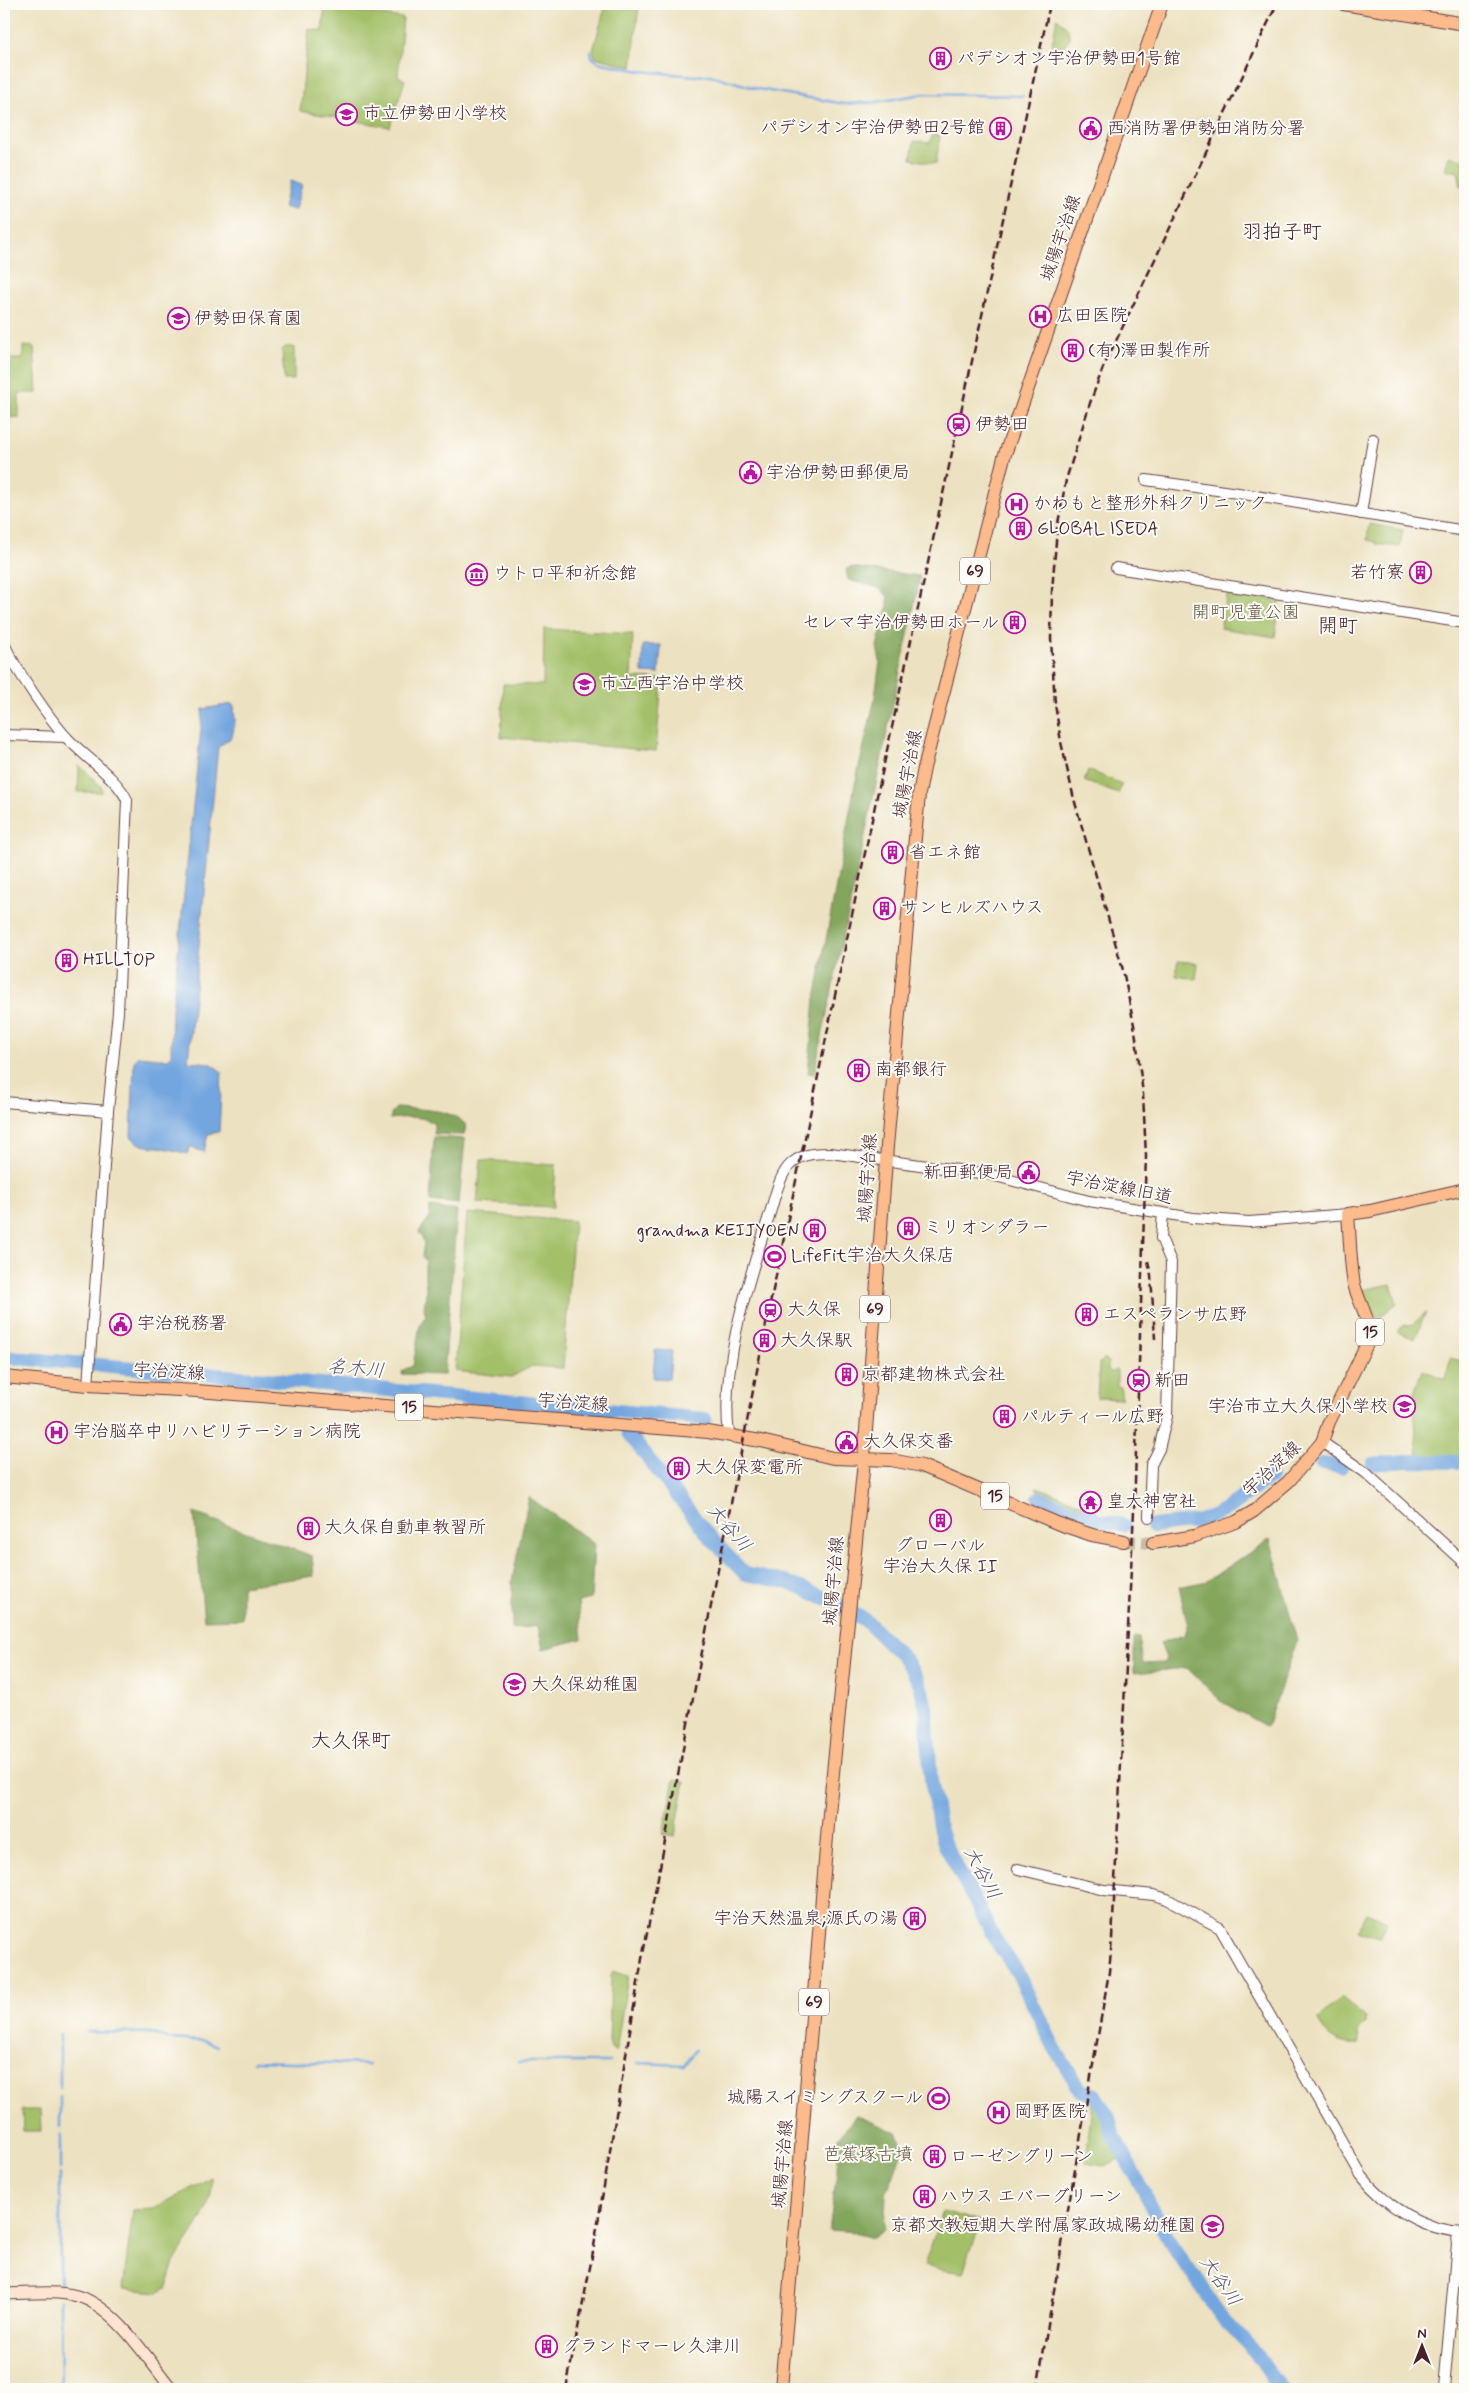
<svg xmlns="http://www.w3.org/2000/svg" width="1469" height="2393" viewBox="0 0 1469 2393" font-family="Mynerve,'Klee One',sans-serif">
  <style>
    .green { fill: #a3c068; stroke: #76704a }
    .forest { fill: #82a65c; stroke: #666244 }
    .water { fill: #73a6df; stroke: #5e6285 }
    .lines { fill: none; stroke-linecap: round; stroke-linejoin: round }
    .stream { stroke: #73a6df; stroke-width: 2.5 }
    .river { stroke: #73a6df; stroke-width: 14 }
    .primary-tunnel { stroke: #ccbaa2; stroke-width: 12; stroke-dasharray: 12 6; stroke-linecap: butt }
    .tertiary-casing { stroke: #623c41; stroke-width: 12 }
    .secondary-casing { stroke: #623c41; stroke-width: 13 }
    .primary-casing { stroke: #623c41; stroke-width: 14 }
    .tertiary { stroke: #fff; stroke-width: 10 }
    .secondary { stroke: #fde4d1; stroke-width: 11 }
    .primary { stroke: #fbbb8d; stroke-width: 12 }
    .rail { stroke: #4a1f2b; stroke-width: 2.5; stroke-dasharray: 8 4; stroke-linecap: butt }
    .labels { text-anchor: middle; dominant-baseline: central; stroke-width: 4; stroke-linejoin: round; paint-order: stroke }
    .shield { fill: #fdfcf7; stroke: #806168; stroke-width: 1 }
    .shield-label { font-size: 16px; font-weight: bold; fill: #4a1f2b }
    .poi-label { font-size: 18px; fill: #4a1f2b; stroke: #fdfcf7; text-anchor: start }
    .street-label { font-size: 18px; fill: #4a1f2b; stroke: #fdfcf7 }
    .park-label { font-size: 18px; fill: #695740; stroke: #fdfcf7 }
    .water-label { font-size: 19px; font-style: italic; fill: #5a5573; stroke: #fdfcf7 }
    .quarter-label { font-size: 20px; fill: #4a1f2b; stroke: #fdfcf7 }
  </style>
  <rect width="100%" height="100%" fill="#fdfcf7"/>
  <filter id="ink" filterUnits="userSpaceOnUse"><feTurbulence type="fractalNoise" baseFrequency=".02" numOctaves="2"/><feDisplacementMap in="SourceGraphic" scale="10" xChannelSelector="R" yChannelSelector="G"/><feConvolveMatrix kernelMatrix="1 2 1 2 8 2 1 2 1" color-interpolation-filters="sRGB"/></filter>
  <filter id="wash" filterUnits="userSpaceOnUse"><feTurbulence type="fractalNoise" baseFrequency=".0096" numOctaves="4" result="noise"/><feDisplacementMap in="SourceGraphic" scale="20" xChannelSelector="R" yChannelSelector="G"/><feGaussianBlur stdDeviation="1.12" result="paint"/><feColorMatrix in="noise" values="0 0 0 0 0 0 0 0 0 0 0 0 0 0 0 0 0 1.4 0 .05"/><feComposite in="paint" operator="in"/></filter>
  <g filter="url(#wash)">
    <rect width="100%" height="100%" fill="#ece1c0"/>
    <!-- green -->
    <g class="green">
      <polygon points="606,4 639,5 632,67 595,57 593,50"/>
      <polygon points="325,7 403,18 398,76 405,80 390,127 300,111 309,29 322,31"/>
      <polygon points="1057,18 1067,27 1070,38 1062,49 1050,55"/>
      <polygon points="933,133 940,136 936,164 911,159 914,141 930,143"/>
      <polygon points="1449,156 1465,160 1465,185 1461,186 1458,172 1445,170"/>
      <polygon points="23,346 34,347 37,393 19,393 19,417 11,418 9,359 23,359"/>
      <polygon points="285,347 294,347 294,380 284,380 282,350"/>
      <polygon points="1369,524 1403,530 1400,547 1376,544 1376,542 1367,540"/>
      <polygon points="1229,592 1280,600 1275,637 1220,628 1227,594"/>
      <polygon points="544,629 633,634 631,678 662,679 656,751 501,737 503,684 543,685"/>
      <polygon points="79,765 101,786 102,792 78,792"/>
      <polygon points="1088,770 1122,784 1118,794 1084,781"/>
      <polygon points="1178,961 1198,963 1196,979 1176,976"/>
      <polygon points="481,1160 556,1165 553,1207 477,1203"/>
      <polygon points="467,1213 574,1221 563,1368 532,1366 511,1377 455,1371"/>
      <polygon points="1391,1284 1397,1303 1378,1319 1370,1309 1362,1290"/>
      <polygon points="1426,1312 1415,1339 1397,1332 1402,1326 1413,1324"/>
      <polygon points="1451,1358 1465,1362 1465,1457 1418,1457 1413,1396 1422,1370 1445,1379"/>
      <polygon points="1104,1359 1108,1362 1108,1371 1113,1372 1116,1369 1117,1371 1117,1386 1121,1387 1121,1399 1097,1398 1099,1363"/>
      <polygon points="1037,1487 1095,1509 1101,1516 1041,1495 1041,1492 1036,1489"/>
      <polygon points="674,1779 685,1781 675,1836 663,1834"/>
      <polygon points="1367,1913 1387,1921 1379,1938 1358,1930"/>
      <polygon points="613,1971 628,1976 616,2051 612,2050 609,2043 611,1975"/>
      <path d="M1341,1997L1366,2017V2024L1358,2032L1359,2044C1341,2046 1324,2037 1318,2020Z"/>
      <path d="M1092,2101C1107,2107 1116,2142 1123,2157L1104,2166L1086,2163Z"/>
      <polygon points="22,2110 40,2110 41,2131 23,2131"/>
      <path d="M212,2177C215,2208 189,2236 175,2261C171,2269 169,2279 167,2287L159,2292L123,2289L133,2210L153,2209Z"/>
      <polygon points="943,2211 981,2222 963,2272 924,2266"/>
    </g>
    <!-- forest -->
    <g class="forest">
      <polygon points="850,567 920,576 919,583 814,1074 808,1073 815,999 855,784 874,703 880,662 877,646 888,607 888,597 879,588 848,580 846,570"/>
      <path d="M396,1108C420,1110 449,1107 466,1125L464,1135L434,1134V1124C423,1114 402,1118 390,1119L392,1112Z"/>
      <polygon points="434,1137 465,1139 459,1204 430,1201"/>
      <path d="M430,1207L457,1211L444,1375L402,1374L403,1370L413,1366L420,1325L426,1315C422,1306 426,1299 426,1290C426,1279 423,1273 426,1261L422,1256L424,1242L419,1232L429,1218Z"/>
      <polygon points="529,1497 594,1544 591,1599 578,1602 582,1639 543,1649 538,1626 512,1629 512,1581"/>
      <polygon points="194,1513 312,1556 314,1576 242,1586 242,1619 204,1620"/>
      <polygon points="1270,1539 1297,1641 1267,1727 1222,1702 1187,1668 1134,1673 1134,1637 1139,1637 1143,1664 1164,1663 1166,1658 1160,1643 1184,1635 1188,1627 1179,1587 1207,1581"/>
      <polygon points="856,2115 897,2133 904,2147 886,2195 884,2229 873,2237 858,2233 829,2231 837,2171 838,2138"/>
    </g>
    <!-- water -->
    <g class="water">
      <polygon points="290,181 302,185 295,210 283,207"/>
      <polygon points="643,645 661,645 659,674 642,673"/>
      <path d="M232,704L234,706L235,722L232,737L218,747L188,1061L210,1063L222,1072L219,1132L208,1134L204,1152L190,1147L187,1154C179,1152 171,1149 163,1148C150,1145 140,1149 131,1136L134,1062L138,1056L168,1059L171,1056L172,1011L203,709Z"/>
      <polygon points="655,1350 672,1351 669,1379 653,1378"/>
    </g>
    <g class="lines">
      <!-- stream -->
      <g class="stream">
        <polyline points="591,52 592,57 598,62 640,71 695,76 710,75 758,89 845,104 877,102 922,94 1023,96"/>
        <polyline points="87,2032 151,2033 168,2039 205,2041 217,2046"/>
        <polyline points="60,2034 60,2088"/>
        <polyline points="4,2055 6,2055"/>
        <polyline points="254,2061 369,2064"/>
        <polyline points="518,2062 609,2062"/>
        <polyline points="638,2063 684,2065 695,2050"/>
        <polyline points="60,2127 60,2096"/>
        <polyline points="60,2135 60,2168"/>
        <polyline points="60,2174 60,2289"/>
        <polyline points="60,2300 61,2389"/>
      </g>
      <!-- river -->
      <g class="river">
        <polyline points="4,1357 289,1381 705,1419"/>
        <polyline points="628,1433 709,1536 745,1574 786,1582 830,1600 865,1620 906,1660 920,1684 926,1708 931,1780 940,1831 945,1845 995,1939 1016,1970 1054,2047 1080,2090 1095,2095 1109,2118 1114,2136 1171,2244 1223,2319 1255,2352 1280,2389"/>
        <polyline points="1322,1464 1341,1467"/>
        <polyline points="1373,1464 1407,1461 1465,1462"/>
        <polyline points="1039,1498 1101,1521 1124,1525"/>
        <polyline points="1153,1526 1200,1521 1224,1511 1270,1477"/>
      </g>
    </g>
  </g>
  <g filter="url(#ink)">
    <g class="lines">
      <!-- primary-tunnel -->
      <polyline class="primary-tunnel" points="1124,1541 1153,1543"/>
      <defs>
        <g id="tertiary">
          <polyline points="1146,480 1238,493 1465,531"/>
          <polyline points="1361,514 1373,439"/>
          <polyline points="1116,568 1465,623"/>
          <path d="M4,643C14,667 50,720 68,739C85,757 118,779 127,800L118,1012L108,1111L88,1385"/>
          <polyline points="4,735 66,737"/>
          <polyline points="4,1102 108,1111"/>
          <path d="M729,1435C720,1366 748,1282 769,1216C774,1201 778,1179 788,1167C799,1154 814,1153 830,1153L988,1174L1089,1201L1193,1218L1249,1222L1348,1214"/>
          <polyline points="1322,1442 1366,1473 1465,1563"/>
          <polyline points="1149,1517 1151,1465 1159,1449 1167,1416 1171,1262 1161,1238 1163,1214"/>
          <path d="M1018,1869L1104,1890L1154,1895L1167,1899L1220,1928L1361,2175C1385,2206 1424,2231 1465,2232"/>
          <polyline points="1444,2389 1458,2232"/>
        </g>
        <path id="secondary" d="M4,2294C27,2294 54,2290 77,2296C115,2306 148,2360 172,2389"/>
        <g id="primary">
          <polyline points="1343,4 1465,24"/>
          <polyline points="4,1377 88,1385 197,1391 708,1432 761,1441 833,1458 891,1460 922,1466 1059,1524 1092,1535 1124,1541"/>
          <path d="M1153,1543L1195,1536L1236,1522L1254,1511L1289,1481L1322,1442L1329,1422L1369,1340C1371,1319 1359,1304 1354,1284C1350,1262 1350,1237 1348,1214L1370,1211L1465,1189"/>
          <polyline points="781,2389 829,1813 863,1471 887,1146 919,794 924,768 1004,457 1162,4"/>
        </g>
      </defs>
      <!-- tertiary casing -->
      <use href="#tertiary" class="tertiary-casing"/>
      <!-- secondary casing -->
      <use href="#secondary" class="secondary-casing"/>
      <!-- primary casing -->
      <use href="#primary" class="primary-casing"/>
      <!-- tertiary -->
      <use href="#tertiary" class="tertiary"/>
      <!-- secondary -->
      <use href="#secondary" class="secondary"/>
      <!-- primary -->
      <use href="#primary" class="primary"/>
      <!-- rail -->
      <g class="rail">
        <polyline points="1148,1261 1151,1275 1155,1339"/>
        <polyline points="566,2389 593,2252 642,1959 769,1309 877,796 1050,4"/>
        <polyline points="1037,2389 1109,1972 1112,1939 1134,1511 1146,1156 1143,1094 1135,1030 1123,970 1074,799 1061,742 1055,704 1051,639 1052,591 1057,529 1066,480 1090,403 1103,368 1277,4"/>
      </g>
    </g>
  </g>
  <!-- icons -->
  <defs>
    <symbol id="building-ring" viewBox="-11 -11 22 22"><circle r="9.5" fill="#fdfcf7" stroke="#b5179e" stroke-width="1.5"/><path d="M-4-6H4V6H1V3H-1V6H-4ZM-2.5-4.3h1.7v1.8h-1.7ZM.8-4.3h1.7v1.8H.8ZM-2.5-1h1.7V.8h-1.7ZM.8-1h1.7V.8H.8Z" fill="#b5179e"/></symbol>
    <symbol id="school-ring" viewBox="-11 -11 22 22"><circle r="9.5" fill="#fdfcf7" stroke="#b5179e" stroke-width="1.5"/><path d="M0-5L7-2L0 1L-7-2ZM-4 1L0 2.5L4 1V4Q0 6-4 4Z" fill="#b5179e"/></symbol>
    <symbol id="civic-ring" viewBox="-11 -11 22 22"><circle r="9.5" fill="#fdfcf7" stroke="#b5179e" stroke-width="1.5"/><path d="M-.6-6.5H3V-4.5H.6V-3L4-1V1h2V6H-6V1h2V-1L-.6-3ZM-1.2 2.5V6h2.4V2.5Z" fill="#b5179e"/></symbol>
    <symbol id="hospital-ring" viewBox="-11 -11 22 22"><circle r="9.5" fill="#fdfcf7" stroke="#b5179e" stroke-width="1.5"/><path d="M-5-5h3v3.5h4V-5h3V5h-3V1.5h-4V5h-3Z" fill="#b5179e"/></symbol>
    <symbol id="station-ring" viewBox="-11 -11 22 22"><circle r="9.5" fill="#fdfcf7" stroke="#b5179e" stroke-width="1.5"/><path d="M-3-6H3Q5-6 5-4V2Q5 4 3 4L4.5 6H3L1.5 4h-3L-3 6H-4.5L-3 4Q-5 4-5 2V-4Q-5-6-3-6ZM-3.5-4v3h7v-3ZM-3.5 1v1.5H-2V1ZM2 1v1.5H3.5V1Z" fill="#b5179e"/></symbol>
    <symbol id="museum-ring" viewBox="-11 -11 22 22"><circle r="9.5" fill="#fdfcf7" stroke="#b5179e" stroke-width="1.5"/><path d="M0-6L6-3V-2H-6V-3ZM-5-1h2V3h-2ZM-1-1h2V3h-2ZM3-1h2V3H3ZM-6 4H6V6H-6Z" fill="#b5179e"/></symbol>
    <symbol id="stadium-ring" viewBox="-11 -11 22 22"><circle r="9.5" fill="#fdfcf7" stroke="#b5179e" stroke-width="1.5"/><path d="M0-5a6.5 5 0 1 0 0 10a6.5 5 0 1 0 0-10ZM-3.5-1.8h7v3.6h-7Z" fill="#b5179e"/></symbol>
    <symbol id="temple-ring" viewBox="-11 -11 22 22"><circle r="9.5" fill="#fdfcf7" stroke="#b5179e" stroke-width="1.5"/><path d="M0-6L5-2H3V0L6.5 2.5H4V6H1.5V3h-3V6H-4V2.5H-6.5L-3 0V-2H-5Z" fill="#b5179e"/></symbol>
  </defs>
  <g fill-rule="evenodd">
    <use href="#building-ring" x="928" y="46" width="25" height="25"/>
    <use href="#school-ring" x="334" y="102" width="25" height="25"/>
    <use href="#building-ring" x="988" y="116" width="25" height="25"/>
    <use href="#civic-ring" x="1078" y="116" width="25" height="25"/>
    <use href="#hospital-ring" x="1028" y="304" width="25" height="25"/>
    <use href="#school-ring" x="166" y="306" width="25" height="25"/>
    <use href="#building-ring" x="1060" y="338" width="25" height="25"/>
    <use href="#station-ring" x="946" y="412" width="25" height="25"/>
    <use href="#civic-ring" x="738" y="460" width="25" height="25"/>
    <use href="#hospital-ring" x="1004" y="492" width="25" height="25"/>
    <use href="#building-ring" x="1008" y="516" width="25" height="25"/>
    <use href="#building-ring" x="1408" y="560" width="25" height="25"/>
    <use href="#museum-ring" x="464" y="562" width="25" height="25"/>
    <use href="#building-ring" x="1002" y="610" width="25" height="25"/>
    <use href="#school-ring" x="572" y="672" width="25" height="25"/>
    <use href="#building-ring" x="880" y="840" width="25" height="25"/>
    <use href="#building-ring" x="872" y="896" width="25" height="25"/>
    <use href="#building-ring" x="54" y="948" width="25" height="25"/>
    <use href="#building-ring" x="846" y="1058" width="25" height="25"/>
    <use href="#civic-ring" x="1016" y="1160" width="25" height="25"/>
    <use href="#building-ring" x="896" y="1216" width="25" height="25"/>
    <use href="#building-ring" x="802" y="1218" width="25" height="25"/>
    <use href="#stadium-ring" x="762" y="1244" width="25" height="25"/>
    <use href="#station-ring" x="758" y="1298" width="25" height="25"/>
    <use href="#building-ring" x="1074" y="1302" width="25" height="25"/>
    <use href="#civic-ring" x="108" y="1312" width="25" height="25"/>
    <use href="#building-ring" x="752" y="1328" width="25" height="25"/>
    <use href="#building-ring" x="834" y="1362" width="25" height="25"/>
    <use href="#station-ring" x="1126" y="1368" width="25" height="25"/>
    <use href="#school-ring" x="1392" y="1394" width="25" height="25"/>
    <use href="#building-ring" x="992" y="1404" width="25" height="25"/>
    <use href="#hospital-ring" x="44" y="1420" width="25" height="25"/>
    <use href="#civic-ring" x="834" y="1430" width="25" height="25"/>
    <use href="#building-ring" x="666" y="1456" width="25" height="25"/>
    <use href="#temple-ring" x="1078" y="1490" width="25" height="25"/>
    <use href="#building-ring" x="928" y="1508" width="25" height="25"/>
    <use href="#building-ring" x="296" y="1516" width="25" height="25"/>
    <use href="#school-ring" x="502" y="1672" width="25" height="25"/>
    <use href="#building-ring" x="902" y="1906" width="25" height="25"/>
    <use href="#stadium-ring" x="926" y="2086" width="25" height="25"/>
    <use href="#hospital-ring" x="986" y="2100" width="25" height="25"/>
    <use href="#building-ring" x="922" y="2144" width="25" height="25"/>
    <use href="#building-ring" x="912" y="2184" width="25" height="25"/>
    <use href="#school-ring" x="1200" y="2214" width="25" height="25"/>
    <use href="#building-ring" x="534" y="2334" width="25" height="25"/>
  </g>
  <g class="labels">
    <!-- shield labels -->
    <g class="shield">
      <rect x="960" y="557.5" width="30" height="27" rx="4"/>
      <rect x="860" y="1295.5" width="30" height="27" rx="4"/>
      <rect x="1356" y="1318.5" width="28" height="27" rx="4"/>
      <rect x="395" y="1393.5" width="28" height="27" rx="4"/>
      <rect x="981" y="1482.5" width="28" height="27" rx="4"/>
      <rect x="799" y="1988.5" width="30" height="27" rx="4"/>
    </g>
    <g class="shield-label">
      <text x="975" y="571">69</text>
      <text x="875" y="1309">69</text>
      <text x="1370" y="1332">15</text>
      <text x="409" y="1407">15</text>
      <text x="995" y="1496">15</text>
      <text x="814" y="2002">69</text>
    </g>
    <!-- poi labels -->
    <g class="poi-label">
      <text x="957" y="59">パデシオン宇治伊勢田1号館</text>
      <text x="363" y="114">市立伊勢田小学校</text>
      <text x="985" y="128" text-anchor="end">パデシオン宇治伊勢田2号館</text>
      <text x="1107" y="129">西消防署伊勢田消防分署</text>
      <text x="1056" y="316">広田医院</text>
      <text x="194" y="319">伊勢田保育園</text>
      <text x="1088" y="351">(有)澤田製作所</text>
      <text x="975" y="425">伊勢田</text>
      <text x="766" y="473">宇治伊勢田郵便局</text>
      <text x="1033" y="504">かわもと整形外科クリニック</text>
      <text x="1037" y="529">GLOBAL ISEDA</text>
      <text x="1404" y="573" text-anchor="end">若竹寮</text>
      <text x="493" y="574">ウトロ平和祈念館</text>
      <text x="999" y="623" text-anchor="end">セレマ宇治伊勢田ホール</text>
      <text x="600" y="684">市立西宇治中学校</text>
      <text x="909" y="853">省エネ館</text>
      <text x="901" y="908">サンヒルズハウス</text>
      <text x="83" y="960">HILLTOP</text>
      <text x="875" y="1070">南都銀行</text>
      <text x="1013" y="1173" text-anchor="end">新田郵便局</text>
      <text x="924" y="1228">ミリオンダラー</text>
      <text x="799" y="1231" text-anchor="end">grandma KEIJYOEN</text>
      <text x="791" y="1256">LifeFit宇治大久保店</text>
      <text x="787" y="1310">大久保</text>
      <text x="1103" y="1315">エスペランサ広野</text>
      <text x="137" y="1324">宇治税務署</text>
      <text x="780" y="1341">大久保駅</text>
      <text x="862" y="1375">京都建物株式会社</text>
      <text x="1154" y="1381">新田</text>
      <text x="1388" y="1407" text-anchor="end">宇治市立大久保小学校</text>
      <text x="1021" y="1417">パルティール広野</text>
      <text x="73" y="1432">宇治脳卒中リハビリテーション病院</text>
      <text x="863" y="1442">大久保交番</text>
      <text x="695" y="1468">大久保変電所</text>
      <text x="1107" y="1502">皇大神宮社</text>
      <text x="324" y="1528">大久保自動車教習所</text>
      <text x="940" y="1546" text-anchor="middle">グローバル<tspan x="940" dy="21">宇治大久保 II</tspan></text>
      <text x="531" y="1685">大久保幼稚園</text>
      <text x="898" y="1919" text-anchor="end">宇治天然温泉;源氏の湯</text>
      <text x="923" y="2098" text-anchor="end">城陽スイミングスクール</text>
      <text x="1014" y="2112">岡野医院</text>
      <text x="950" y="2157">ローゼングリーン</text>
      <text x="940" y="2197">ハウス エバーグリーン</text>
      <text x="1196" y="2226" text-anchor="end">京都文教短期大学附属家政城陽幼稚園</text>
      <text x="562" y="2347">グランドマーレ久津川</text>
    </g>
    <!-- street labels -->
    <g class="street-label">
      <text transform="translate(1061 238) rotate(-71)">城陽宇治線</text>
      <text transform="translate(908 774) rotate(-79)">城陽宇治線</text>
      <text transform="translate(868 1178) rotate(-86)">城陽宇治線</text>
      <text transform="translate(1119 1188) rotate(11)">宇治淀線旧道</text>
      <text transform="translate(169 1372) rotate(3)">宇治淀線</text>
      <text transform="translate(573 1403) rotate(4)">宇治淀線</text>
      <text transform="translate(1272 1469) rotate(-43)">宇治淀線</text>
      <text transform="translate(834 1581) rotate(-85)">城陽宇治線</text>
      <text transform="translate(783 2164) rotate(-85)">城陽宇治線</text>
    </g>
    <!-- park labels -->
    <g class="park-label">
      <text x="1246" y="613">開町児童公園</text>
      <text x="868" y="2155">芭蕉塚古墳</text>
    </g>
    <!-- water labels -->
    <g class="water-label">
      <text transform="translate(356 1369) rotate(5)">名木川</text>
      <text transform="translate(729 1528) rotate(49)">大谷川</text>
      <text transform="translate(982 1873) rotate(62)">大谷川</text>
      <text transform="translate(1220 2281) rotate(55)">大谷川</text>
    </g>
    <!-- quarter labels -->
    <g class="quarter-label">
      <text x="1282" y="232">羽拍子町</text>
      <text x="1338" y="626">開町</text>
      <text x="351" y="1741">大久保町</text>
    </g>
  </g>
  <!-- margin -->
  <rect width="1469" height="2393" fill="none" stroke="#fdfcf7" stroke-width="20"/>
  <!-- north arrow -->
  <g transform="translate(1422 2346)" stroke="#fdfcf7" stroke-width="4" paint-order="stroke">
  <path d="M0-4L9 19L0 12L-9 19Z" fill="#4a1f2b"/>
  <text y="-8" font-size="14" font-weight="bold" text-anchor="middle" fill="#4a1f2b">N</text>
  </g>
</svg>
